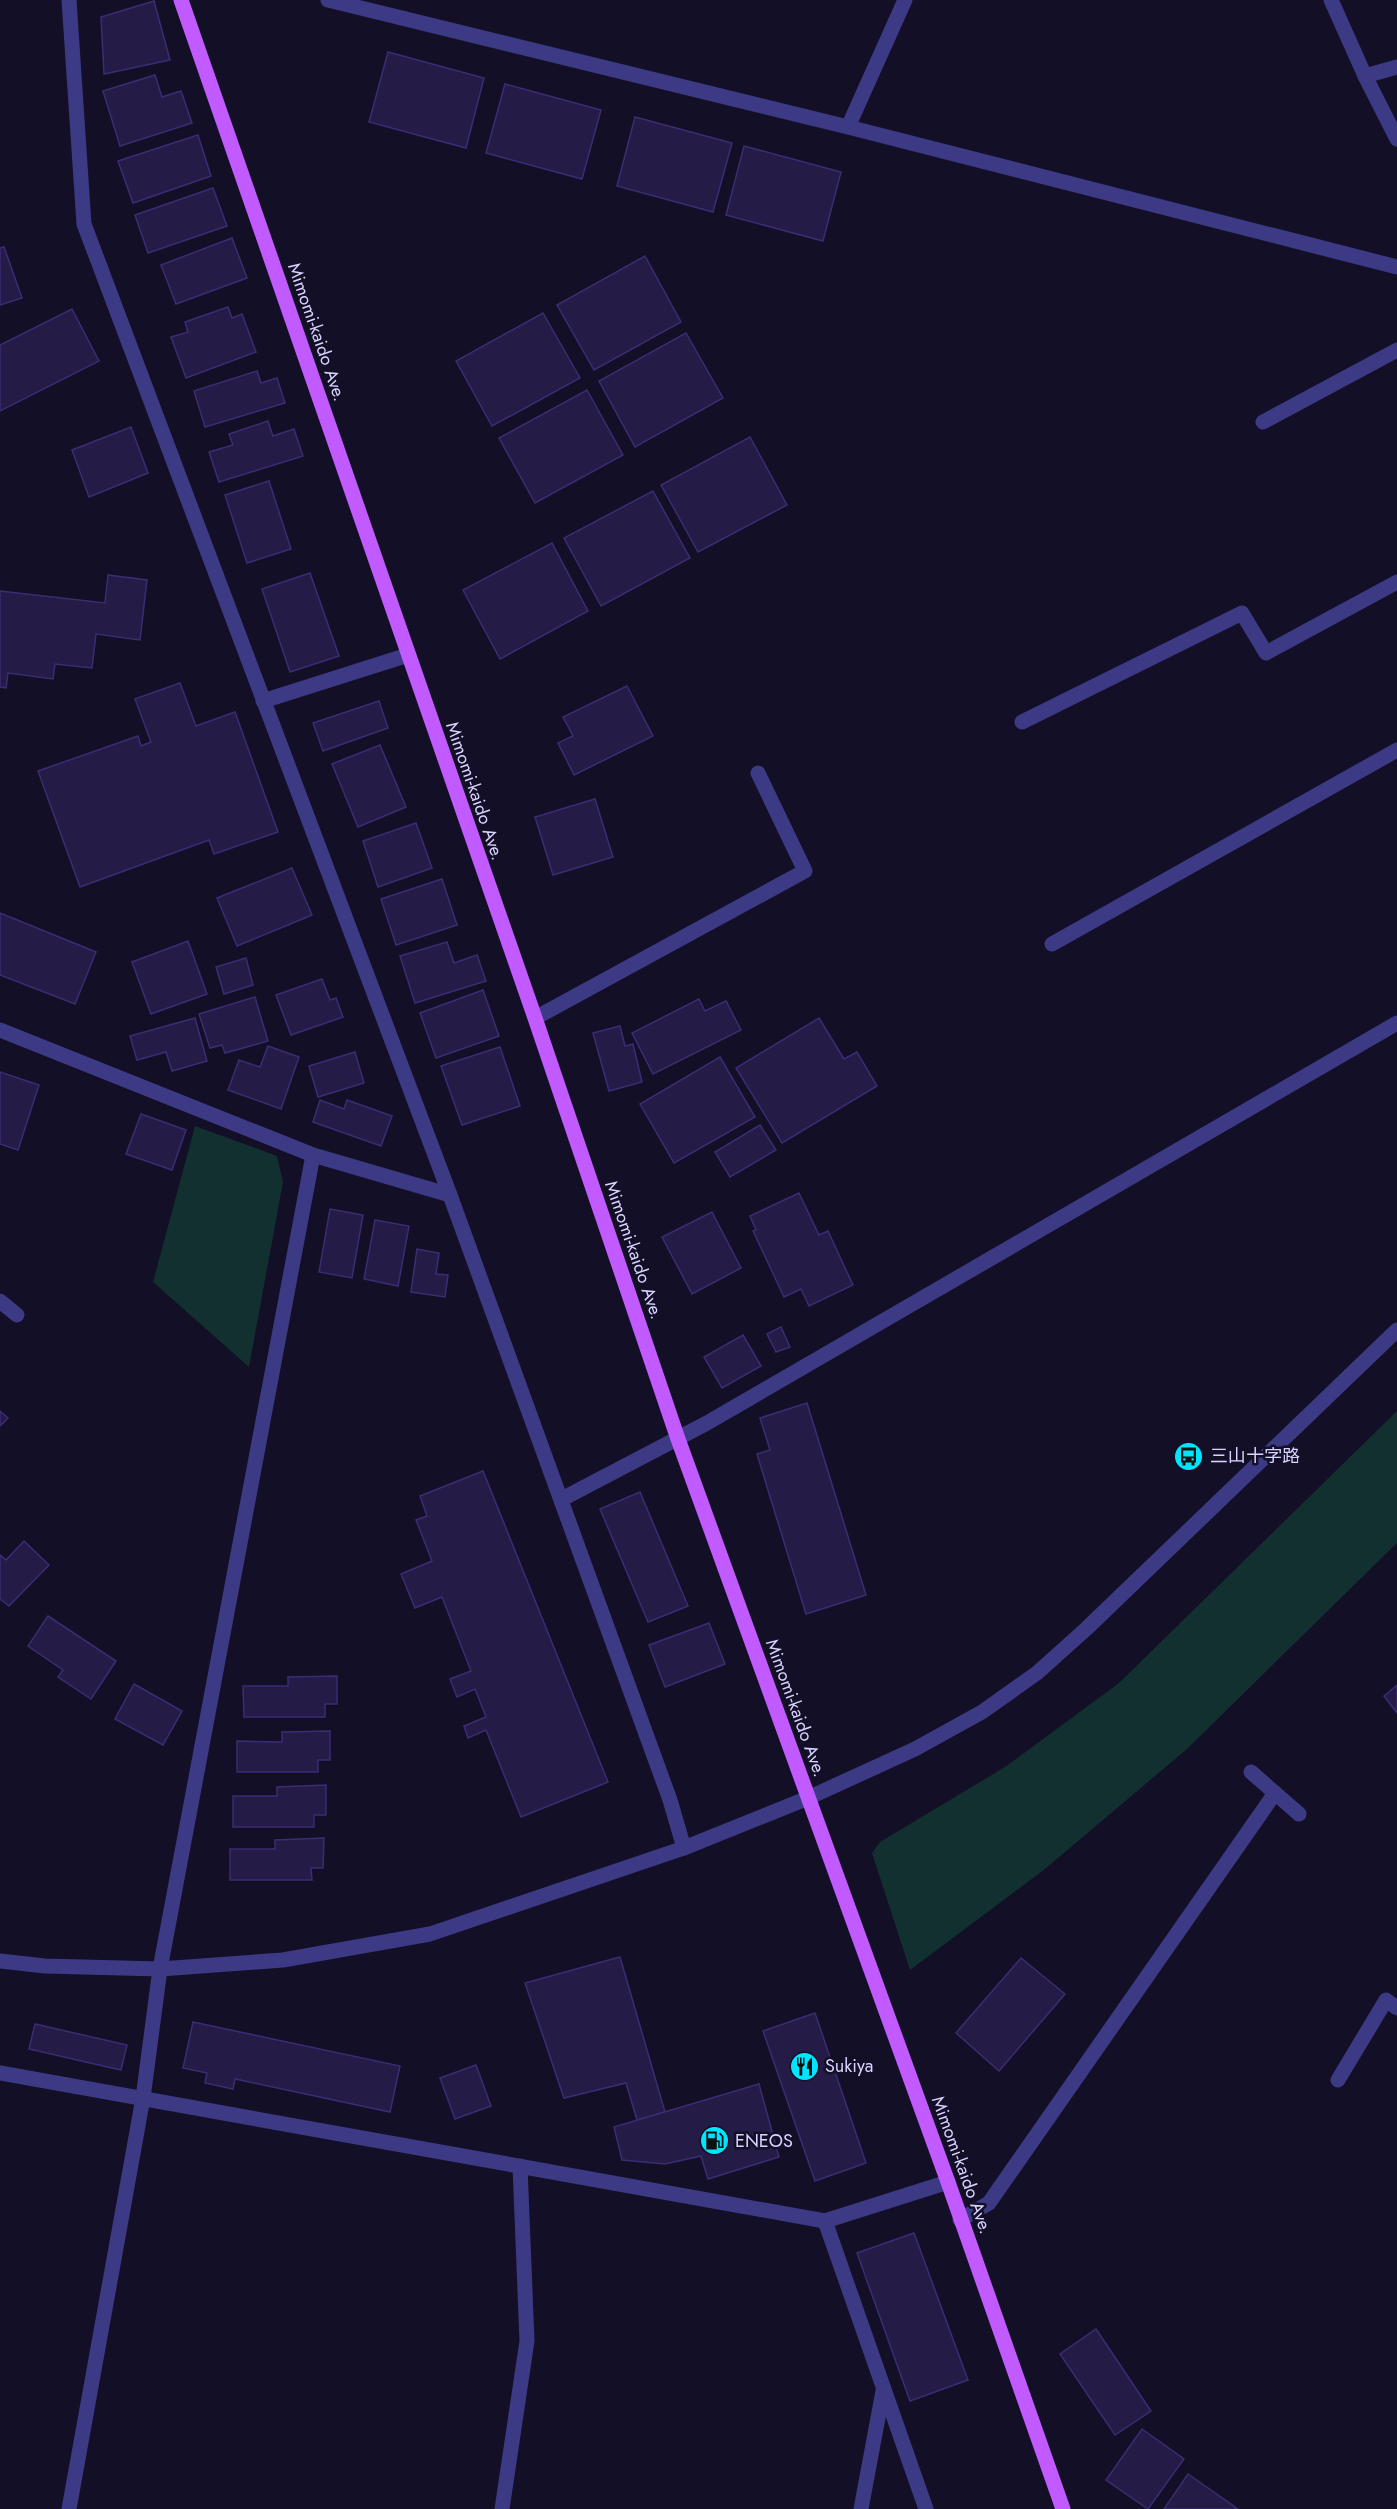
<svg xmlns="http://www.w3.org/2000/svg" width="1397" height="2509" viewBox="0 0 1397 2509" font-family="Jost,'Noto Sans JP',sans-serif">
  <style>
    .green { fill: #12302f }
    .building { fill: #241b47; stroke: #3b2d73; stroke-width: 1.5 }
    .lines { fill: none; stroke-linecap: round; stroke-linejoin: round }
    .minor { stroke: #3d3a85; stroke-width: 15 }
    .major { stroke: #c25bff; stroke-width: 15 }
    .labels { text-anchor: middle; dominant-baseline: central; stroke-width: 5; stroke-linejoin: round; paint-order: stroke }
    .street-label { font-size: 18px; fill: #d9d4ff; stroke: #130f26 }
    .poi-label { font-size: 18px; fill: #d9d4ff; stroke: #130f26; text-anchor: start }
  </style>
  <rect width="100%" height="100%" fill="#130f26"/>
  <!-- green -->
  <g class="green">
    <polygon points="195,1126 277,1156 283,1182 249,1367 153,1282"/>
    <polygon points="1397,1411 1397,1543 1187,1749 1045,1869 910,1970 872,1853 880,1842 1005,1767 1119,1683"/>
  </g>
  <!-- building -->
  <g class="building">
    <polygon points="154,1 170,60 104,74 101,17"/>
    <polygon points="388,52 484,78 466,148 369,122"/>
    <polygon points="155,75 162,97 181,91 192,123 120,146 103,91"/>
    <polygon points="505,84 601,110 582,179 486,153"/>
    <polygon points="635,117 732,143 713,212 617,186"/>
    <polygon points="198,135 211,176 133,203 118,161"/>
    <polygon points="744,146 841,172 823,241 726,215"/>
    <polygon points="213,188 227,226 148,253 135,215"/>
    <polygon points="232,238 247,278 176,304 161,265"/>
    <polygon points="4,247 22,298 0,305 0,248"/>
    <polygon points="645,256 681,322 594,370 557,305"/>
    <polygon points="228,307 232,318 242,314 256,352 186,378 171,337 188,332 185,322"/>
    <polygon points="72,309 99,361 0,411 0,345"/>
    <polygon points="543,313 580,378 492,426 456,361"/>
    <polygon points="686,333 723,398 635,447 599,381"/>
    <polygon points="257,371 261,383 277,378 285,403 205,427 194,391"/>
    <polygon points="587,390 623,455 535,503 499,438"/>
    <polygon points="268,421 273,436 294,429 303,456 219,482 209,452 233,445 229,434"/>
    <polygon points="131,427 148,473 89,497 72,450"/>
    <polygon points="750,437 787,505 698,552 661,485"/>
    <polygon points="269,481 291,549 247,563 225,495"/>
    <polygon points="653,491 690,558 601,606 564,538"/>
    <polygon points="552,543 588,611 500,659 463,590"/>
    <polygon points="310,573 339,656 290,672 262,589"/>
    <polygon points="108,575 147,580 140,640 96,634 92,668 55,664 53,679 8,673 6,688 0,687 0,591 105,603"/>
    <polygon points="180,683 196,726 235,712 278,832 214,854 209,840 80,887 38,771 138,736 141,746 151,742 135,699"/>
    <polygon points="627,686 653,736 574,775 558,743 573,736 563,717"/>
    <polygon points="379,701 388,728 323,751 313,723"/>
    <polygon points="380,745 406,807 358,827 332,764"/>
    <polygon points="595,799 613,857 553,875 535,817"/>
    <polygon points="416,823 432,868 378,887 363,841"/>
    <polygon points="292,868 312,915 237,946 217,898"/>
    <polygon points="442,879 457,925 396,945 381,899"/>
    <polygon points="0,913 96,952 75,1004 0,975"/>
    <polygon points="188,941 207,994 151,1014 132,962"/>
    <polygon points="447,942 454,963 477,955 486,981 415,1003 400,956"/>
    <polygon points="246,958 253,985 224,994 216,967"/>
    <polygon points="322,979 330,1000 336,998 343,1017 291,1035 276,995"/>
    <polygon points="483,990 499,1036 436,1058 420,1013"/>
    <polygon points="255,997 268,1041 225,1053 222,1045 210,1048 199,1014"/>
    <polygon points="699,999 705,1011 726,1001 741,1030 653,1074 632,1033"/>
    <polygon points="195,1018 207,1061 172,1071 166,1052 137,1060 130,1036"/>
    <polygon points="819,1018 844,1059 857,1052 877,1086 782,1143 736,1068"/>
    <polygon points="620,1026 625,1046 633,1044 642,1082 609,1091 593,1033"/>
    <polygon points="268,1046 299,1057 281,1109 228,1090 239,1060 260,1067"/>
    <polygon points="500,1047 520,1106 462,1125 441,1066"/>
    <polygon points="355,1052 364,1083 318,1097 309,1066"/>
    <polygon points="720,1057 755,1117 674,1163 640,1104"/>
    <polygon points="0,1072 39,1085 18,1150 0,1144"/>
    <polygon points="320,1100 344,1109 347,1100 392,1116 381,1146 313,1122"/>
    <polygon points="141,1114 186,1130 172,1170 126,1154"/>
    <polygon points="760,1125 776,1150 730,1177 715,1152"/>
    <polygon points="799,1193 819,1235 828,1231 853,1285 809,1306 801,1289 784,1297 753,1231 756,1230 750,1216"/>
    <polygon points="330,1209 363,1215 352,1278 319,1272"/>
    <polygon points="712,1212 741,1268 692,1294 662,1237"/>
    <polygon points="375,1220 409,1226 398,1286 364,1279"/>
    <polygon points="417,1249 439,1253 436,1274 448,1275 445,1297 411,1292"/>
    <polygon points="781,1327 790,1347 776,1352 767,1334"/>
    <polygon points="743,1335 761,1366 722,1388 704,1357"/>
    <polygon points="807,1403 866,1595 806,1614 757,1454 770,1450 760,1418"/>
    <polygon points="0,1411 8,1418 0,1426"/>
    <polygon points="483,1471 608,1782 521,1817 486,1730 468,1738 464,1726 486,1717 475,1689 457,1697 450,1679 471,1671 442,1597 415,1608 401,1574 432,1561 416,1520 427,1516 420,1496"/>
    <polygon points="640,1492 688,1606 648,1622 600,1509"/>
    <polygon points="24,1541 49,1565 9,1606 0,1599 0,1555 6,1560"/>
    <polygon points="48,1616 116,1661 91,1699 58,1677 63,1670 28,1646"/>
    <polygon points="709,1623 725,1664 665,1687 649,1645"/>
    <polygon points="337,1676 337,1704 325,1704 325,1717 244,1717 243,1686 288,1686 288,1677"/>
    <polygon points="134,1684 182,1711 163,1745 115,1719"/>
    <polygon points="1397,1685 1397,1713 1384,1696"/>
    <polygon points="330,1731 330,1760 318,1760 318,1772 237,1772 237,1741 282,1742 282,1732"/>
    <polygon points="326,1785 326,1815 314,1815 314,1827 233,1827 233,1796 277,1796 277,1787"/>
    <polygon points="324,1838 323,1868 311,1868 312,1880 230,1880 230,1849 275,1849 275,1840"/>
    <polygon points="620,1957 665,2112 637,2120 626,2083 564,2098 525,1983"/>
    <polygon points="1021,1958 1065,1994 999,2071 956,2033"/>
    <polygon points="815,2013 866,2163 815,2181 763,2031"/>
    <polygon points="193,2022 400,2066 390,2112 235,2079 233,2089 205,2083 207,2073 183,2068"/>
    <polygon points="35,2024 127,2045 121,2070 29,2049"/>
    <polygon points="476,2065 491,2106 455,2119 440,2078"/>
    <polygon points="759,2084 779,2157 708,2179 701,2156 665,2164 622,2160 614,2127"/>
    <polygon points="914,2233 968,2380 910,2401 857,2253"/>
    <polygon points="1096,2329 1151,2411 1115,2435 1060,2354"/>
    <polygon points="1142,2429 1184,2459 1148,2509 1106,2480"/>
    <polygon points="1188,2474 1238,2509 1164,2509"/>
  </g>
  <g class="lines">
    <!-- minor -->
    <g class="minor">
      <polyline points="69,0 84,224 450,1195 670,1800 684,1848"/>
      <polyline points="328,0 848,127 1397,267"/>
      <polyline points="1331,0 1365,76 1397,139"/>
      <polyline points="1365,76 1397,67"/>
      <polyline points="848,127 905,0"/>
      <polyline points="1263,422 1397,350"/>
      <polyline points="263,701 408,655"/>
      <polyline points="1022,722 1242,613 1266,653 1397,582"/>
      <polyline points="1052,944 1397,750"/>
      <polyline points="535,1018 805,871 758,773"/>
      <polyline points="0,1030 313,1155 450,1195"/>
      <polyline points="0,1301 17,1315"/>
      <polyline points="562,1499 707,1423 1397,1023"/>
      <polyline points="1251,1772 1299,1814"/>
      <polyline points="0,1961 45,1966 160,1969 283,1960 430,1934 684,1848 808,1798 915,1749 982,1712 1037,1673 1086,1629 1397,1330"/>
      <polyline points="0,2073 825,2221 948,2182"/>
      <polyline points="1338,2080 1386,2000 1397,2008"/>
      <polyline points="960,2220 989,2203 1275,1793"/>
      <polyline points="825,2221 926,2509"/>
      <polyline points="69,2509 143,2098 160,1969 313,1155"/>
      <polyline points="502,2509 527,2341 520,2166"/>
      <polyline points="861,2509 883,2391"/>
    </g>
    <!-- major -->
    <polyline class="major" points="181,0 535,1018 678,1439 948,2182 1063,2509"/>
  </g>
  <!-- icons -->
  <defs>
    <symbol id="bus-disc" viewBox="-11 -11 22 22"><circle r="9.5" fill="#00e5ff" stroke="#130f26"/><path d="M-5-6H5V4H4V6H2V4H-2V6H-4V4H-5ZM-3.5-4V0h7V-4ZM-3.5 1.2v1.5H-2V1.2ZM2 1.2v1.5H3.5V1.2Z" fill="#111"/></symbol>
    <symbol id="restaurant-disc" viewBox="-11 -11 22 22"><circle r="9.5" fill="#00e5ff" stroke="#130f26"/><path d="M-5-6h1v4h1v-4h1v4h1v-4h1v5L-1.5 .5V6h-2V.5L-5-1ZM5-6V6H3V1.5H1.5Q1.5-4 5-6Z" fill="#111"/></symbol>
    <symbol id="fuel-disc" viewBox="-11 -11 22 22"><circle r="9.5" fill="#00e5ff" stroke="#130f26"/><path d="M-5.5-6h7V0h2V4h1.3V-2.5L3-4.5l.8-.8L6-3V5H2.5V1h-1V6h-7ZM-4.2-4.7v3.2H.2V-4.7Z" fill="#111"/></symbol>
  </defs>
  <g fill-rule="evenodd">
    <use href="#bus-disc" x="1172" y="1440" width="33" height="33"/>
    <use href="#restaurant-disc" x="788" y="2050" width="33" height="33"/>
    <use href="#fuel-disc" x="698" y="2124" width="33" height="33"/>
  </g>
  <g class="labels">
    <!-- street labels -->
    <g class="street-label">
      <text transform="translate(317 332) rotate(71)">Mimomi-kaido Ave.</text>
      <text transform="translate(475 791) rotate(71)">Mimomi-kaido Ave.</text>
      <text transform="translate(634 1250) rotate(71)">Mimomi-kaido Ave.</text>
      <text transform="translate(796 1708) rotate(70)">Mimomi-kaido Ave.</text>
      <text transform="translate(962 2165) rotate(70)">Mimomi-kaido Ave.</text>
    </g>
    <!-- poi labels -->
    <g class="poi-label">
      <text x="1210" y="1456">三山十字路</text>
      <text x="825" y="2066">Sukiya</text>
      <text x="735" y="2141">ENEOS</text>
    </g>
  </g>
</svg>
